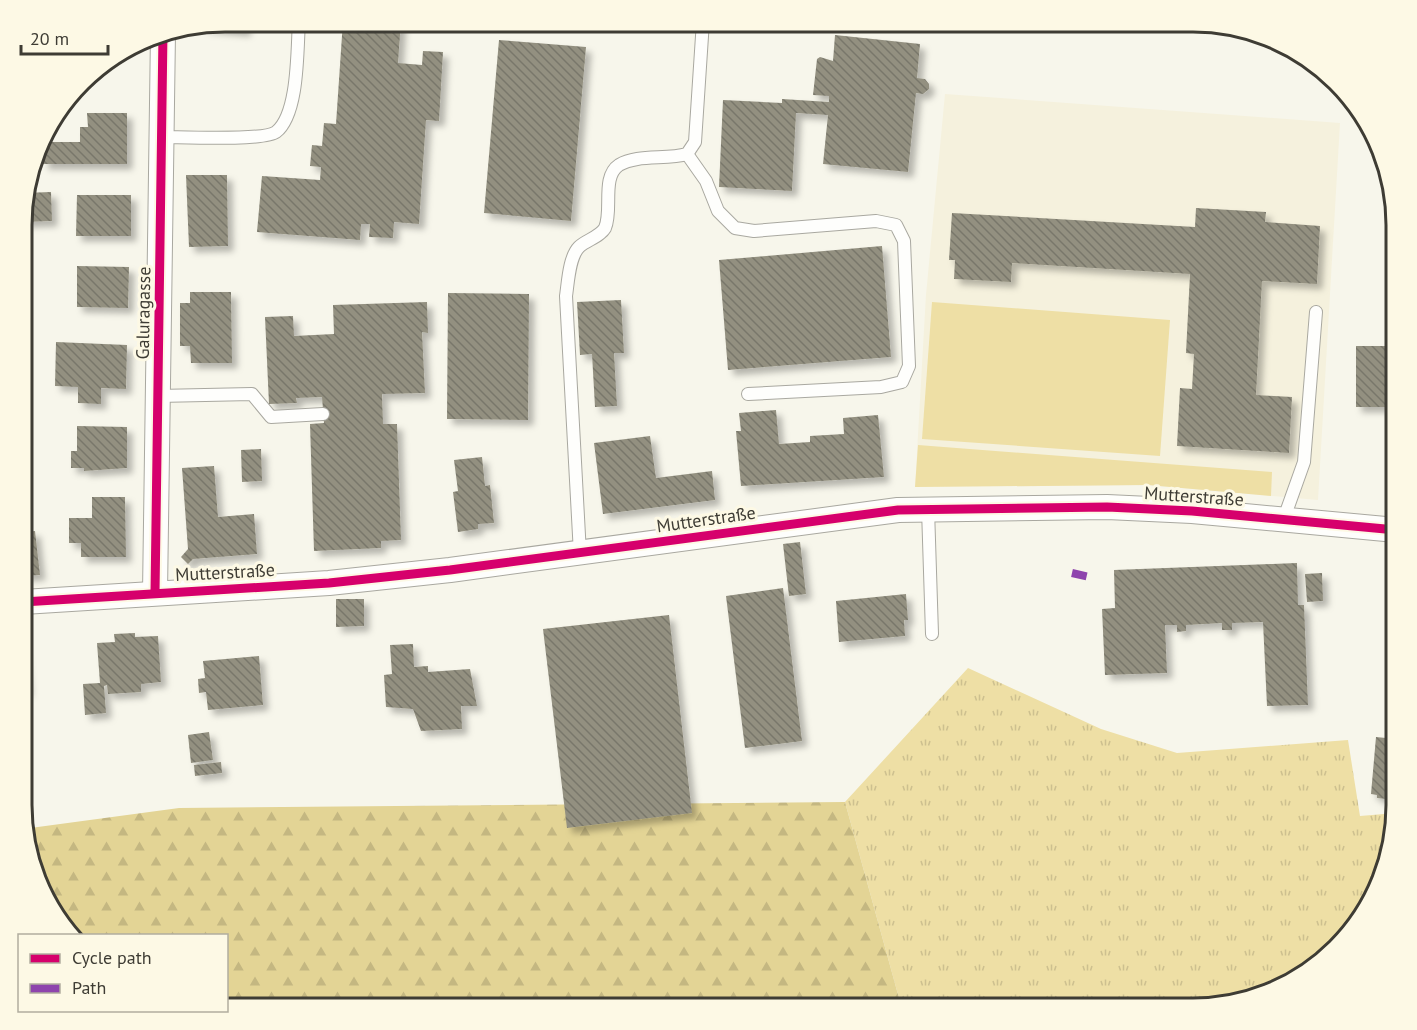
<svg xmlns="http://www.w3.org/2000/svg" width="1417" height="1030" viewBox="0 0 1417 1030" font-family="'PT Sans',sans-serif">
  <style>
    .built { fill: #f5f1dd }
    .grass { fill: url(#grass-tufts) }
    .forest { fill: url(#forest-firs) }
    .pitch { fill: #eedfa5 }
    .building { fill: url(#building-back-hatch); filter: url(#shadow) }
    .lines { fill: none; stroke-linecap: round; stroke-linejoin: round }
    .lane-casing { stroke: #a9a8a0; stroke-width: 14 }
    .street-casing { stroke: #a9a8a0; stroke-width: 26 }
    .lane { stroke: #fefefc; stroke-width: 12 }
    .street { stroke: #fefefc; stroke-width: 24 }
    .quiet { stroke: #8e44ad; stroke-width: 8; stroke-dasharray: 15 8; stroke-linecap: butt }
    .cycleway-casing { stroke: #fdf9e5; stroke-width: 13 }
    .cycleway { stroke: #d6006c; stroke-width: 9 }
    .labels { text-anchor: middle; dominant-baseline: central; stroke-width: 6; stroke-linejoin: round; paint-order: stroke }
    .street-label { font-size: 18px; fill: #3e3c34; stroke: #fdf9e5 }
    .rim { fill: none; stroke: #3e3c34; stroke-width: 3 }
  </style>
  <defs>
    <pattern id="grass-tufts" width="24" height="20" patternUnits="userSpaceOnUse" patternTransform="scale(1.5)"><rect width="24" height="20" fill="#eedfa5"/><path d="M3 7l-1-3M5 7V3M7 7l1-3M15 17l-1-3M17 17v-4M19 17l1-3" fill="none" stroke="#cdc08f"/></pattern>
    <pattern id="forest-firs" width="22" height="20" patternUnits="userSpaceOnUse" patternTransform="scale(1.5)"><rect width="22" height="20" fill="#e3d495"/><path d="M5 1l3.5 6h-7zM16 11l3.5 6h-7z" fill="#c4b781"/></pattern>
    <pattern id="building-back-hatch" width="6" height="6" patternUnits="userSpaceOnUse" patternTransform="scale(1.5)"><rect width="6" height="6" fill="#939080"/><path d="M-1 5l2 2M0 0l6 6M5-1l2 2" fill="none" stroke="#79776a"/></pattern>
    <filter id="shadow"><feDropShadow dx="5.5" dy="5.5" stdDeviation="3" flood-color="#0004"/></filter>
  </defs>
  <rect width="100%" height="100%" fill="#f7f6eb"/>
  <!-- built -->
  <polygon class="built" points="945,94 1340,123 1318,500 1148,485 915,487 926,295"/>
  <!-- grass -->
  <polygon class="grass" points="968,668 1101,729 1177,753 1348,740 1360,816 1396,813 1385,871 1354,929 1330,941 1331,948 1282,988 1192,1009 902,1009 845,802"/>
  <!-- forest -->
  <polygon class="forest" points="845,802 902,1009 227,1009 226,936 73,935 48,907 23,831 23,829 179,808"/>
  <!-- pitch -->
  <g class="pitch">
    <polygon points="932,302 1170,320 1160,456 922,439"/>
    <polygon points="918,445 1272,472 1271,496 1148,485 915,487"/>
  </g>
  <!-- building -->
  <g class="building">
    <polygon points="225,21 246,21 245,31 199,27"/>
    <polygon points="343,21 401,21 398,63 422,65 423,51 443,52 439,121 426,120 419,224 394,222 393,238 369,237 370,224 361,224 360,240 257,232 262,176 320,180 321,167 310,166 312,145 322,146 324,123 336,124"/>
    <polygon points="835,35 920,44 917,78 925,79 929,84 929,89 923,94 916,93 908,172 823,164 828,115 796,113 792,191 719,187 723,100 782,103 782,99 829,102 829,96 813,95 817,59 820,57 833,61"/>
    <polygon points="499,40 586,47 571,221 484,213"/>
    <polygon points="87,113 127,113 127,164 43,164 43,142 80,142 80,127 88,127"/>
    <polygon points="186,175 227,175 228,246 189,247"/>
    <polygon points="51,192 52,221 23,222 24,193"/>
    <polygon points="77,195 131,195 131,236 76,236"/>
    <polygon points="1196,208 1266,212 1265,222 1320,226 1317,284 1262,281 1256,395 1292,397 1289,453 1177,446 1180,388 1192,389 1194,354 1186,353 1190,274 1012,263 1011,282 954,279 955,260 949,260 952,213 1195,227"/>
    <polygon points="882,246 891,357 728,370 719,260"/>
    <polygon points="77,266 129,267 128,308 77,307"/>
    <polygon points="190,292 231,292 232,363 191,363 190,346 180,346 180,303 190,303"/>
    <polygon points="448,293 529,294 528,420 447,419"/>
    <polygon points="621,300 624,353 614,353 617,406 595,407 592,354 580,355 577,302"/>
    <polygon points="427,302 428,333 422,332 425,393 382,394 383,424 397,424 401,540 381,541 381,548 314,551 310,424 324,423 322,397 296,398 297,403 269,404 265,317 293,316 294,336 334,334 333,305"/>
    <polygon points="56,342 127,345 126,389 101,388 101,404 78,403 78,387 55,386"/>
    <rect x="1356" y="346" width="40" height="61"/>
    <polygon points="776,410 779,444 810,442 810,436 844,434 843,418 878,415 884,477 741,486 736,431 741,431 739,413"/>
    <polygon points="77,426 127,427 127,468 84,471 84,468 71,468 71,451 77,451"/>
    <polygon points="650,436 656,478 712,471 715,500 603,514 594,443"/>
    <polygon points="261,449 262,481 242,482 241,450"/>
    <polygon points="482,457 485,486 490,485 494,523 478,524 478,529 458,532 453,492 458,491 454,460"/>
    <polygon points="214,466 218,517 254,514 257,554 193,559 188,564 181,557 188,549 182,468"/>
    <polygon points="92,497 125,497 126,557 81,557 81,543 69,543 69,518 92,518"/>
    <polygon points="35,531 40,575 23,576 23,532"/>
    <polygon points="800,542 806,594 789,596 783,544"/>
    <polygon points="1297,563 1298,605 1304,605 1308,705 1267,706 1263,622 1232,623 1232,630 1222,630 1222,623 1186,625 1186,631 1177,632 1177,625 1165,625 1167,673 1105,675 1102,609 1115,608 1114,570"/>
    <polygon points="1322,573 1323,601 1307,602 1305,574"/>
    <polygon points="783,588 802,741 745,748 726,596"/>
    <polygon points="906,594 908,620 904,620 905,636 839,642 836,601"/>
    <polygon points="336,599 364,599 364,626 336,627"/>
    <polygon points="669,615 692,813 567,828 543,629"/>
    <polygon points="135,633 135,637 158,636 161,682 141,684 141,692 108,694 107,685 104,686 106,713 85,715 83,684 100,683 97,643 115,642 114,634"/>
    <polygon points="413,644 414,667 428,666 428,672 470,669 477,706 461,706 462,729 421,731 413,709 386,707 384,675 392,674 390,645"/>
    <polygon points="23,649 27,691 23,691"/>
    <polygon points="259,656 263,705 208,710 206,692 199,693 198,679 205,678 203,661"/>
    <polygon points="209,732 213,760 191,763 188,735"/>
    <polygon points="1376,737 1396,739 1396,800 1377,798 1377,795 1371,794"/>
    <polygon points="221,762 222,773 195,776 194,765"/>
  </g>
  <g class="lines">
    <defs>
      <g id="lane">
        <path d="M161,137C181,137 264,141 276,132C299,114 297,49 299,21"/>
        <polyline points="687,154 706,181 718,211 735,228 754,231 876,221 896,225 904,241 909,366 902,382 881,387 748,394"/>
        <polyline points="158,396 252,394 271,417 323,414"/>
        <polyline points="928,509 932,634"/>
        <polyline points="1283,521 1304,462 1316,312"/>
        <path d="M580,554L566,296C568,283 569,257 579,247C586,240 600,237 605,228C613,210 601,177 619,165C637,154 666,160 687,154L695,142L703,21"/>
      </g>
      <g id="street">
        <polyline points="155,593 163,33"/>
        <polyline points="23,602 329,583 450,570 898,510 1107,507 1192,511 1396,530"/>
      </g>
    </defs>
    <!-- lane casing -->
    <use href="#lane" class="lane-casing"/>
    <!-- street casing -->
    <use href="#street" class="street-casing"/>
    <!-- lane -->
    <use href="#lane" class="lane"/>
    <!-- street -->
    <use href="#street" class="street"/>
    <!-- quiet -->
    <polyline class="quiet" points="1072,573 1094,578"/>
    <defs>
      <g id="cycleway">
        <polyline points="155,593 163,33"/>
        <polyline points="23,602 329,583 450,570 898,510 1107,507 1192,511 1396,530"/>
      </g>
    </defs>
    <!-- cycleway casing -->
    <use href="#cycleway" class="cycleway-casing"/>
    <!-- cycleway -->
    <use href="#cycleway" class="cycleway"/>
  </g>
  <g class="labels">
    <!-- street labels -->
    <g class="street-label">
      <text transform="translate(143 313) rotate(-89)">Galuragasse</text>
      <text transform="translate(1194 496) rotate(4)">Mutterstraße</text>
      <text transform="translate(706 519) rotate(-8)">Mutterstraße</text>
      <text transform="translate(225 572) rotate(-3)">Mutterstraße</text>
    </g>
  </g>
  <!-- crop -->
  <path d="M0 0H1417V1030H0ZM225 32H1193A193 193 0 0 1 1386 225V805A193 193 0 0 1 1193 998H225A193 193 0 0 1 32 805V225A193 193 0 0 1 225 32Z" fill="#fdf9e5" fill-rule="evenodd"/>
  <path class="rim" d="M225 32H1193A193 193 0 0 1 1386 225V805A193 193 0 0 1 1193 998H225A193 193 0 0 1 32 805V225A193 193 0 0 1 225 32Z"/>
  <!-- legend -->
  <rect x="18" y="934" width="210" height="78" fill="#fdf9e5" stroke="#b1ad9e" stroke-width="1.5"/>
  <rect x="30" y="954" width="30" height="9" fill="#d6006c" stroke="#b1ad9e" stroke-width="1.5"/>
  <text x="72" y="964" font-size="18" fill="#3e3c34">Cycle path</text>
  <rect x="30" y="984" width="30" height="9" fill="#8e44ad" stroke="#b1ad9e" stroke-width="1.5"/>
  <text x="72" y="994" font-size="18" fill="#3e3c34">Path</text>
  <!-- scale -->
  <path d="M21 45v9h87v-9" fill="none" stroke="#3e3c34" stroke-width="3"/>
  <text x="30" y="45" font-size="18" fill="#3e3c34" stroke="#fdf9e5" stroke-width="4.5" paint-order="stroke">20 m</text>
</svg>
